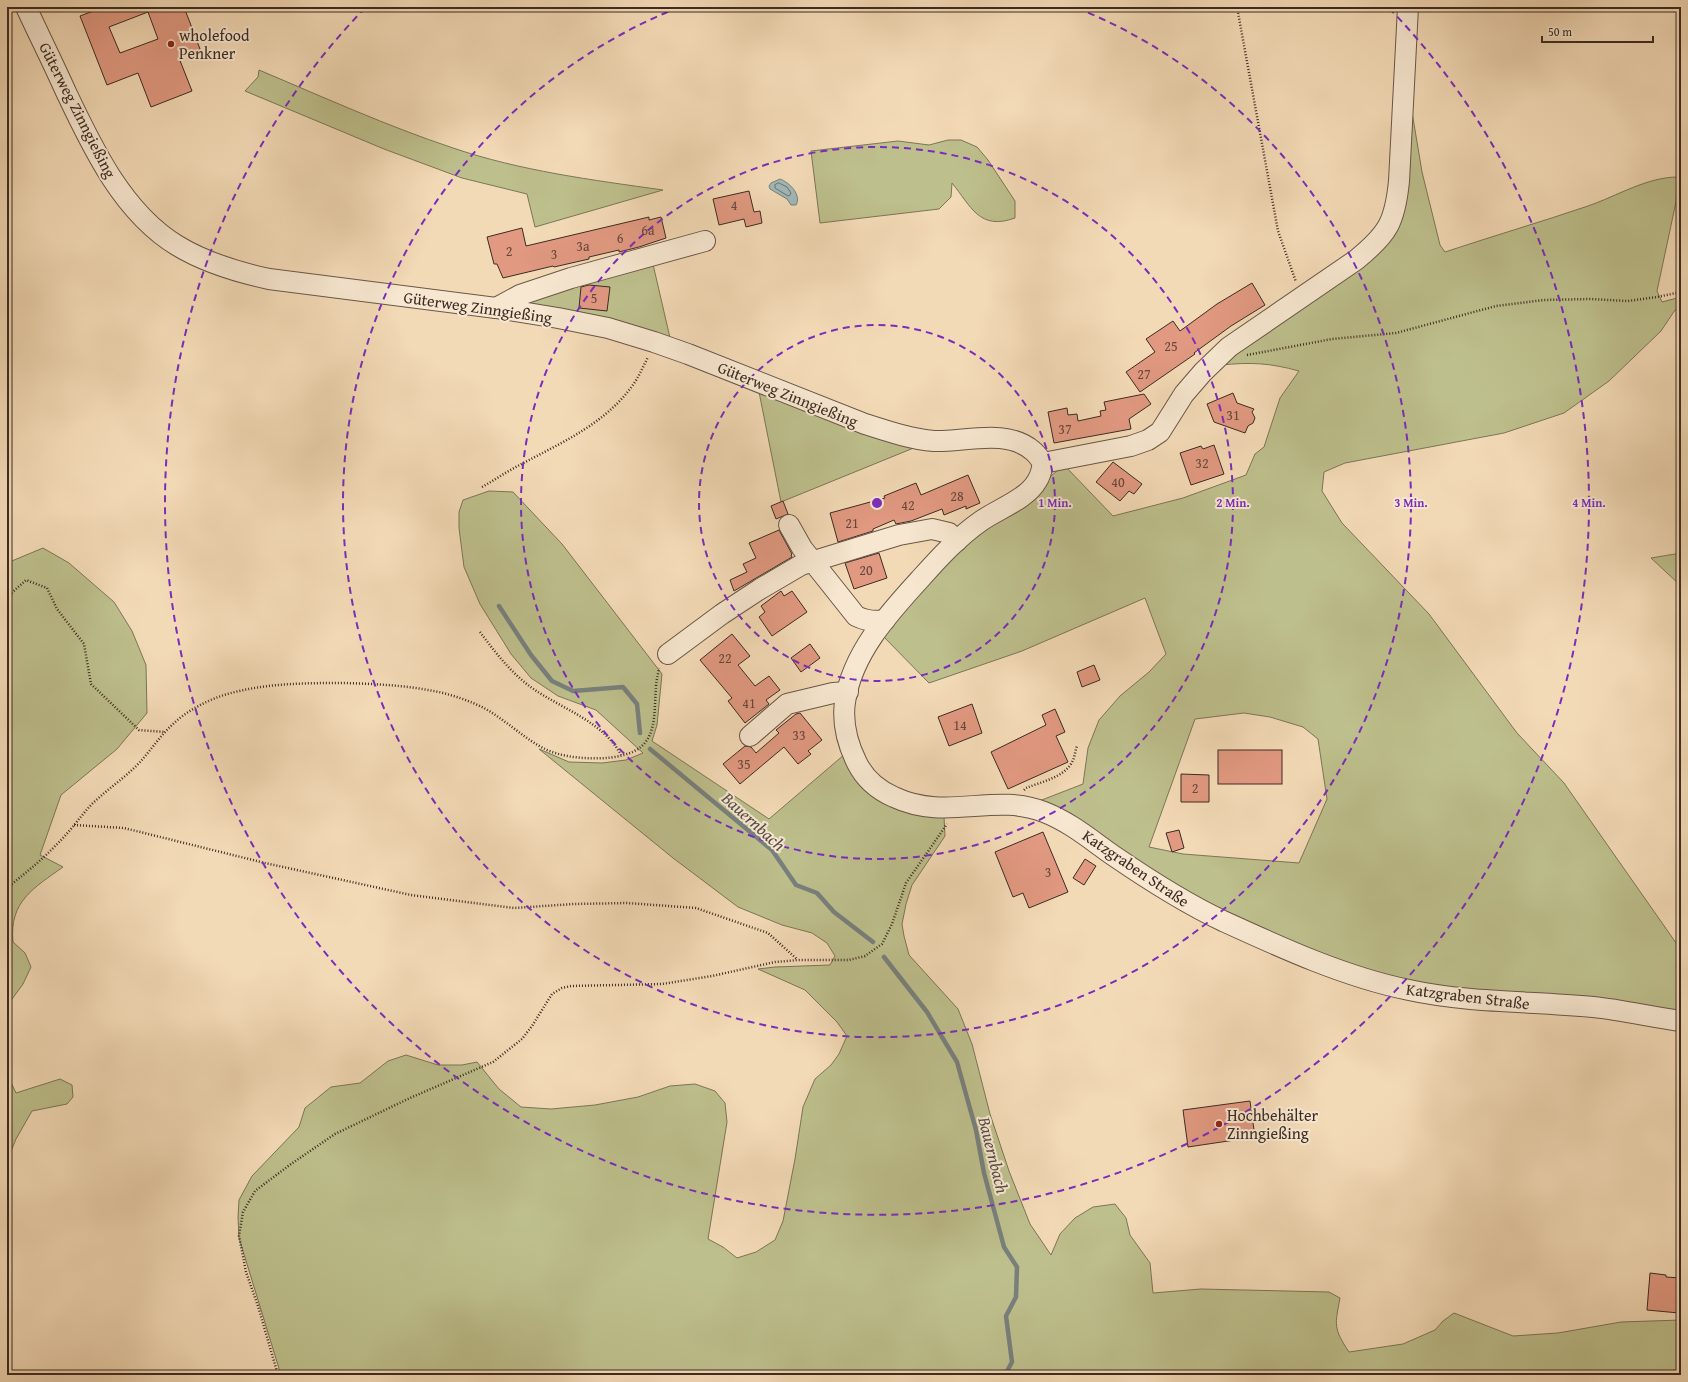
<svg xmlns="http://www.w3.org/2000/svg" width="1688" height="1382" viewBox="0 0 1688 1382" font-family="'Gentium Book Plus',serif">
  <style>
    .green { fill: #bdbf8c; stroke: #7c7558; fill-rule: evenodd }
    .water { fill: #a0b8b9; stroke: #78807d }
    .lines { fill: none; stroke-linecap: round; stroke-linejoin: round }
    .shore { stroke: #6e726e; stroke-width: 1 }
    .stream { stroke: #78807d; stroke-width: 4.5 }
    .building { fill: #e19981; stroke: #3c2b23; fill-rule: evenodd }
    .minor-casing { stroke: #6a5748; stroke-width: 22 }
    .path { stroke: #3c2b23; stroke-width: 2.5; stroke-dasharray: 1 2; stroke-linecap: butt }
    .minor { stroke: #f7e7d0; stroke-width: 20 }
    .ring { fill: none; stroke: #7b2cbf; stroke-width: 2; stroke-dasharray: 7 5 }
    .poi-dot { fill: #8f2418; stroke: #f7e7d0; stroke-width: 1.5 }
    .labels { text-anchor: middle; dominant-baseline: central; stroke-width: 4; stroke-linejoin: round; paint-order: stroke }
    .number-label { font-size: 14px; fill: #65463a }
    .poi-label { font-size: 16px; fill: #3c2b23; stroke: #f7e7d0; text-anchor: start }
    .street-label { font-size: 16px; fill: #3c2b23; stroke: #f7e7d0 }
    .water-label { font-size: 17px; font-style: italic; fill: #554e48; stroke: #f7e7d0 }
    .centre { fill: #7b2cbf; stroke: #f7e7d0; stroke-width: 2 }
    .ring-label { font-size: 12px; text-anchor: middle; font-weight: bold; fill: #7b2cbf; stroke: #f7e7d0; stroke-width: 4; stroke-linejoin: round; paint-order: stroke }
  </style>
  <rect width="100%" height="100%" fill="#f3dab6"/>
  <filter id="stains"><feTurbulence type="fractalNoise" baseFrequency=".005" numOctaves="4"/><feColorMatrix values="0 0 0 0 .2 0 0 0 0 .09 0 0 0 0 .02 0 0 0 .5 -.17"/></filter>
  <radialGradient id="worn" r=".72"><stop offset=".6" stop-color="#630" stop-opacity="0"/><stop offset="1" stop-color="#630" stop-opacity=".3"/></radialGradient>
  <!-- green -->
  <g class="green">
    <path d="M259,70C323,97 387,126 453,148C521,171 592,180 663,190L535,227L527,194L462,178L384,149L245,91L258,77Z"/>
    <path d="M1409,94L1422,172L1440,245L1445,252C1493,236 1541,222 1588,206C1617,196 1647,177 1678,177L1676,202L1657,291L1662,302L1681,297V308L1675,310L1661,331L1609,381L1564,413L1504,433L1345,463L1324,472L1322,491L1342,523L1429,614L1517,733L1564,783L1681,950V1015L1385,980L1223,915L1034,803L1083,784L1088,748L1099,720L1120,696L1149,672L1166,654L1145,598L1022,651L929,683L882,635L967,540L1045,486L1051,476L1064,465L1113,516L1183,498L1246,475L1255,454L1264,447L1280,398L1299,371C1270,363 1251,362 1221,365L1390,234ZM1244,713L1270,717L1303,727L1318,739L1327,799L1299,863L1183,854L1149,847L1195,719Z"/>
    <path d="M948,140H961L977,147L988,160L1015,201V218C979,231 971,206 952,183L951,197L939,209L820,223L811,151L898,141L929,145Z"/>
    <polygon points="652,260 671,342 521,305"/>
    <polygon points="758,387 921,445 781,502"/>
    <path d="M489,491L513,492L562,544L662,674L657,725L652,741L769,819L845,754L851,766L944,817L945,836L912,885L906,904L902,924L904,936L909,955L958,1009L972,1044L990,1114L1009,1171L1030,1224L1051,1255L1060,1234L1075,1218L1093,1207L1115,1204L1126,1218L1130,1235L1150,1263L1153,1293L1201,1289L1329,1292L1340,1298C1335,1325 1333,1328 1349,1352L1403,1344L1435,1330L1443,1321L1454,1313L1513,1336L1558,1333L1621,1322L1681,1320V1375H281L239,1238L238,1217L239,1200L252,1176L299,1127L305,1108L331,1087L360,1083L388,1061L406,1055L438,1065H462L477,1062L499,1089L521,1107L551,1109L595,1105L638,1097L670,1086L695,1084L715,1091L725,1103L727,1122L708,1239L723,1247L737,1258L756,1252L775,1240L783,1221L795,1159L803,1107L815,1079L831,1065L839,1054L847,1036L837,1022L805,990L758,969L775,967L830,965L835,956L827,943L812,933L782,925L738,907L673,858L539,749L569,762L602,763L626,760L643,753L596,710L558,696L531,678L511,654L480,604L464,567L459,528V512L463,500Z"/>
    <path d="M43,548L69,563L114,602L132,631L146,665L147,713L117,749L61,795L40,855L63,867C34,888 9,901 13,942L25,953L31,967L23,984L7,1006V563Z"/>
    <polygon points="1681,553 1681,586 1651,558"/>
    <polygon points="7,1074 16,1093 60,1079 72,1085 73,1097 67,1104 32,1111 16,1139 7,1161"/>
  </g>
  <!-- water -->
  <path class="water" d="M780,179C789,182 802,195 796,205H791L787,199L770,189L769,186L771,183Z"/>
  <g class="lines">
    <!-- shore -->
    <polygon class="shore" points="779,183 787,187 791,193 790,195 788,196 775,188 775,185"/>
    <!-- stream -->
    <g class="stream">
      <polyline points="499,606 531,655 552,681 573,691 623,687 637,704 640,733"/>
      <polyline points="650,749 772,850 796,885 817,893 834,912 873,942"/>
      <polyline points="884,957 927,1012 957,1062 976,1130 984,1173 1004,1247 1017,1267 1016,1297 1006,1316 1012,1362 1005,1375"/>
    </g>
  </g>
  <!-- building -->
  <g class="building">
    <path d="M104,7H184L200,49L179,58L192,91L151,107L138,73L107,85L80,16ZM148,12L158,39L120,53L109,27Z"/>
    <polygon points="749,191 754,212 760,211 762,223 746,227 744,219 719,225 713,199"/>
    <polygon points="649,217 649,220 661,217 666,238 639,247 619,252 619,250 589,257 589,259 554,267 553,266 503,278 497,264 494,264 487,237 522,228 526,246"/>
    <polygon points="1252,283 1265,305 1231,326 1194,353 1195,354 1140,392 1126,372 1155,352 1146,339 1173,321 1180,331 1217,304"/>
    <polygon points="589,285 610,287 607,311 579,308 581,287"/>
    <polygon points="1233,393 1237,403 1254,409 1252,412 1255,418 1253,423 1248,426 1245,433 1214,422 1207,404"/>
    <polygon points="1144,394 1151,404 1129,419 1131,429 1054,443 1048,412 1067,408 1068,415 1077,414 1078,421 1101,416 1100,411 1106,410 1104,402"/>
    <polygon points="1214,445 1224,474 1191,485 1180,453 1201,446 1203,449"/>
    <polygon points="1113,462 1142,484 1134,494 1129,491 1120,501 1096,482"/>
    <polygon points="968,475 980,503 966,509 966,506 944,515 942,509 911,521 896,524 894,520 873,529 873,531 838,542 830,513 885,498 884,496 916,483 921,495"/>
    <polygon points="783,501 788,514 776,519 771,506"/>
    <polygon points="779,530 792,554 791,555 792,557 734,591 730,580 747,572 743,564 756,558 749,543"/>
    <polygon points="879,553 887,578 854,589 845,563"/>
    <polygon points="781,591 784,596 792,591 807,612 772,636 759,617 765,612 761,606"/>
    <polygon points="732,634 750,656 738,665 755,686 769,676 780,690 766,700 769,704 745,723 728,701 732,698 700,660"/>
    <polygon points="810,644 820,658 801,672 791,658"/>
    <polygon points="1094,665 1100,680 1082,687 1077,672"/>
    <polygon points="972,704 982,733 949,746 938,717"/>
    <polygon points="1055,709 1065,732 1056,736 1068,762 1008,789 991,752 1046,725 1042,715"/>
    <polygon points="800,713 822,740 808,751 811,754 798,764 784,747 740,784 723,764 745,746 751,747 756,753 779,733 776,730 796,714"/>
    <rect x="1218" y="750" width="64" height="34"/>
    <polygon points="1181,774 1209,775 1209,802 1181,802"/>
    <polygon points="1179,830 1184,848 1172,852 1166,833"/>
    <polygon points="1043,832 1068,892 1029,908 1023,893 1013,897 995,852"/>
    <polygon points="1085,859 1096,866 1084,885 1073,878"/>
    <polygon points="1250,1101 1255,1137 1188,1147 1183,1110"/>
    <polygon points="1650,1273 1666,1275 1666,1277 1681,1278 1681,1302 1680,1302 1679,1313 1647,1310"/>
  </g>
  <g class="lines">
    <defs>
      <g id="minor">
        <path d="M26,7C39,35 53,63 66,92C92,147 123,213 178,246C206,263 237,272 269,279L496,308L558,318L608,328L654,342L688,354L865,424C887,431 910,439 934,441C965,442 1007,428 1033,451C1037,454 1040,459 1043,463"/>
        <polyline points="496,308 520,295 571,278 705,241"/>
        <path d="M1043,463C1042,469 1041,475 1037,481C1027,499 998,509 981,521C958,537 939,558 921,578C889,613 852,653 845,702C842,723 848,745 857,763C865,779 878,790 894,797C947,822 994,792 1044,812C1070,822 1091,840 1114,856C1149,880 1185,903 1223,921C1282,948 1345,977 1409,990C1469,1003 1531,1001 1593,1007C1622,1010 1652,1017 1681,1021"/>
        <path d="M1043,463L1131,446L1148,440L1160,432L1184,394L1203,372L1229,347L1356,260C1388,234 1395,222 1399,181L1408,7"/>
        <path d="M789,525L802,548L856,616C866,621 874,622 885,620"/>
        <polyline points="668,654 722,614 760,589 801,565 899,535 932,529 949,533 957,541"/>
        <polyline points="750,736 787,704 833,693 848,692"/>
      </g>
    </defs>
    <!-- minor casing -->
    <use href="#minor" class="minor-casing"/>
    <!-- path -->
    <g class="path">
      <polyline points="1237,7 1278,231 1296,282"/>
      <polyline points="1247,355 1332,339 1396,333 1496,306 1544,300 1590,299 1628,301 1657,297 1681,292"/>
      <path d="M482,487C493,481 503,474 514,468C558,444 606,425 635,382C640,374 644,365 648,357"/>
      <polyline points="7,597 26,580 47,588 57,609 84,644 91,684 139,730 165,732"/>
      <path d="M480,632C495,652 511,673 532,688C562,709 604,722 621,755"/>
      <path d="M1024,790L1026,788C1041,782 1065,777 1072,762C1075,757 1075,751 1077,746"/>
      <polyline points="74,825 124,828 265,863 411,895 514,908 574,904 627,903 696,908 768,933 797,959"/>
      <path d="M7,888C24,874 41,861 56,845C69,833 79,818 91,805C106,790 125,778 140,762C151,750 160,736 172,725C185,712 204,702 221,696C261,683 304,683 346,683C374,684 401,685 428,690C447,693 465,699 482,707C505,719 524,739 547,750C566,758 587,759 607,758C618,757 633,754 642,746C657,732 654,707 656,688C656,681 658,675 659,668"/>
      <polyline points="278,1375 258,1306 246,1272 239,1236 243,1212 255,1191 291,1164 335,1134 410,1098 493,1062 522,1039 532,1026 552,994 562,988 571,986 662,984 712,976 775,962 798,960 849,960 865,956 882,944 892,924 906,883 947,824"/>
    </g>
    <!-- minor -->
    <use href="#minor" class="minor"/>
  </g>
  <!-- distance rings -->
  <g class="ring">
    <circle cx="877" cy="503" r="178"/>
    <circle cx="877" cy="503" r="356"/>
    <path d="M1077 8A534 534 0 1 1 677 8"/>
    <path d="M1389 8A712 712 0 1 1 365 8"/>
  </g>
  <!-- markers -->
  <g class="poi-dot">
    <circle cx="171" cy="44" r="4"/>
    <circle cx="1219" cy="1124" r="4"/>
  </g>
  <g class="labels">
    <!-- number labels -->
    <g class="number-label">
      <text x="734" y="205">4</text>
      <text x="648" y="230">6a</text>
      <text x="620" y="238">6</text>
      <text x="583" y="246">3a</text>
      <text x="509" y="251">2</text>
      <text x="554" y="254">3</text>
      <text x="594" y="298">5</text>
      <text x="1171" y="346">25</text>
      <text x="1144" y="374">27</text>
      <text x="1233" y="415">31</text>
      <text x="1065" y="429">37</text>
      <text x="1202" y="463">32</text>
      <text x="1118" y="482">40</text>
      <text x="957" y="496">28</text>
      <text x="908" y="505">42</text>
      <text x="852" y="523">21</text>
      <text x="866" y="570">20</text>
      <text x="725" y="658">22</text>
      <text x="749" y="703">41</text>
      <text x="960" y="725">14</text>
      <text x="799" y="735">33</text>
      <text x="744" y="764">35</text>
      <text x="1195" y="788">2</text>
      <text x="1048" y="872">3</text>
    </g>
    <!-- poi labels -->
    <g class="poi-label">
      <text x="179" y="35">wholefood<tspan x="179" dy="18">Penkner</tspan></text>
      <text x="1227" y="1115">Hochbehälter<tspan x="1227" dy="18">Zinngießing</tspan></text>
    </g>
    <!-- street labels -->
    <g class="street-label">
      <text transform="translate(78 110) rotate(63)">Güterweg Zinngießing</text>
      <text transform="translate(478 307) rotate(8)">Güterweg Zinngießing</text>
      <text transform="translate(788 394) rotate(22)">Güterweg Zinngießing</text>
      <text transform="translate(1136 868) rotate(34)">Katzgraben Straße</text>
      <text transform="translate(1468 996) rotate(7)">Katzgraben Straße</text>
    </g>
    <!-- water labels -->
    <g class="water-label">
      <text transform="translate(754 821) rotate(42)">Bauernbach</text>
      <text transform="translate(994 1155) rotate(76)">Bauernbach</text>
    </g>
  </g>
  <circle cx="877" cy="503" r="6" class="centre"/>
  <g class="ring-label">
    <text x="1055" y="507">1 Min.</text>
    <text x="1233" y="507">2 Min.</text>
    <text x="1411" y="507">3 Min.</text>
    <text x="1589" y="507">4 Min.</text>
  </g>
  <!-- margin -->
  <rect width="1688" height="1382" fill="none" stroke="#f3dab6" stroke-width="24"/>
  <rect x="8" y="8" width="1672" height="1366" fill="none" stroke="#3c2b23" stroke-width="2"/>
  <rect x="12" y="12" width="1664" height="1358" fill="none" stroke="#3c2b23"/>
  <!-- scale -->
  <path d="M1542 36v6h111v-6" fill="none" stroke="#3c2b23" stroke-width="2"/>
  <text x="1548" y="36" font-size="12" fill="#3c2b23" stroke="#f7e7d0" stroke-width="3" paint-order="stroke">50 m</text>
  <rect width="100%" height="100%" filter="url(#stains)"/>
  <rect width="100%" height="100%" fill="url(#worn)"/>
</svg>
